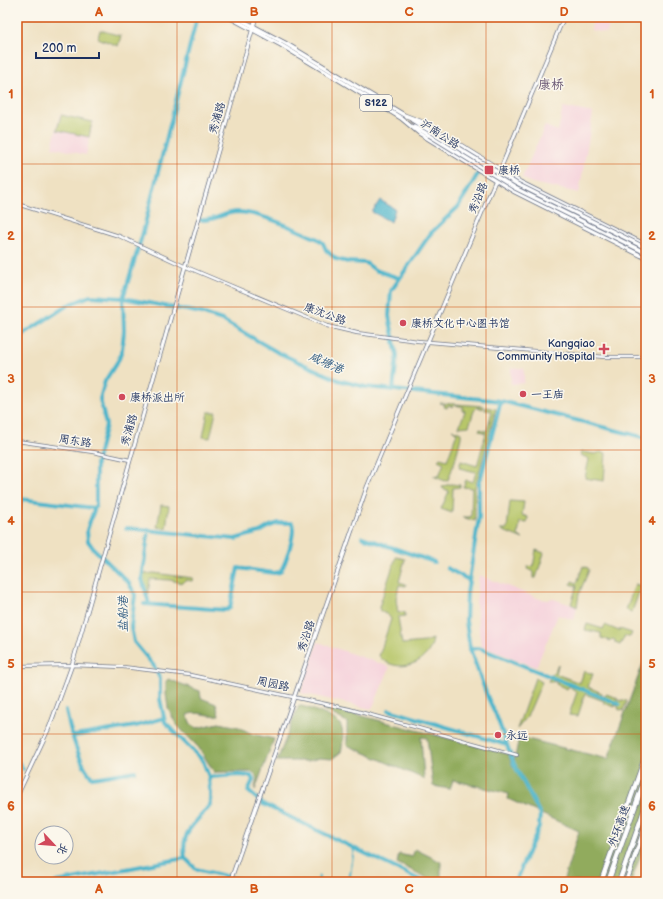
<svg xmlns="http://www.w3.org/2000/svg" width="663" height="899" viewBox="0 0 663 899" font-family="'Balsamiq Sans','LXGW WenKai TC',sans-serif">
  <style>
    .built { fill: #f5cfda }
    .green { fill: #b7c669; stroke: #697a64 }
    .forest { fill: #91ab5d; stroke: #566d5e }
    .water { fill: #4db5cb; stroke: #347294 }
    .lines { fill: none; stroke-linecap: round; stroke-linejoin: round }
    .canal { stroke: #4db5cb; stroke-width: 2 }
    .river { stroke: #4db5cb; stroke-width: 4 }
    .tertiary-casing { stroke: #656d81; stroke-width: 4 }
    .secondary-casing { stroke: #656d81; stroke-width: 4.5 }
    .primary-casing { stroke: #656d81; stroke-width: 5 }
    .motorway-casing { stroke: #656d81; stroke-width: 6 }
    .tertiary { stroke: #fff; stroke-width: 2.5 }
    .secondary { stroke: #fff; stroke-width: 3 }
    .primary { stroke: #fff; stroke-width: 3.5 }
    .motorway { stroke: #fff; stroke-width: 4.5 }
    .primary-bridge-casing { stroke: #656d81; stroke-width: 5; stroke-linecap: butt }
    .primary-bridge { stroke: #fff; stroke-width: 3.5 }
    .grid { fill: none; stroke: #d45514; stroke-width: 1; stroke-opacity: 0.55 }
    .poi-dot { fill: #d1495b; stroke: #fbf7ec; stroke-width: 1.5 }
    .labels { text-anchor: middle; dominant-baseline: central; stroke-width: 3; stroke-linejoin: round; paint-order: stroke }
    .shield { fill: #fbf7ec; stroke: #5e6b89; stroke-width: 1 }
    .shield-label { font-size: 10px; font-weight: bold; fill: #1b2f5e }
    .street-label { font-size: 11px; fill: #1b2f5e; stroke: #fbf7ec }
    .poi-label { font-size: 11px; fill: #1b2f5e; stroke: #fbf7ec; text-anchor: start }
    .water-label { font-size: 12px; font-style: italic; fill: #2a577f; stroke: #fbf7ec }
    .quarter-label { font-size: 13px; fill: #665471; stroke: #fbf7ec }
    .neatline { fill: none; stroke: #d45514; stroke-width: 1.5 }
    .grid-label { font-size: 13px; text-anchor: middle; font-weight: bold; fill: #d45514 }
  </style>
  <rect width="100%" height="100%" fill="#fbf7ec"/>
  <filter id="ink" filterUnits="userSpaceOnUse"><feTurbulence type="fractalNoise" baseFrequency=".025" numOctaves="2"/><feDisplacementMap in="SourceGraphic" scale="8" xChannelSelector="R" yChannelSelector="G"/><feConvolveMatrix kernelMatrix="1 2 1 2 8 2 1 2 1" color-interpolation-filters="sRGB"/></filter>
  <filter id="wash" filterUnits="userSpaceOnUse"><feTurbulence type="fractalNoise" baseFrequency=".012" numOctaves="4" result="noise"/><feDisplacementMap in="SourceGraphic" scale="16" xChannelSelector="R" yChannelSelector="G"/><feGaussianBlur stdDeviation="0.9" result="paint"/><feColorMatrix in="noise" values="0 0 0 0 0 0 0 0 0 0 0 0 0 0 0 0 0 1.4 0 .05"/><feComposite in="paint" operator="in"/></filter>
  <g filter="url(#wash)">
    <rect width="100%" height="100%" fill="#efe1c2"/>
    <!-- built -->
    <g class="built">
      <polygon points="593,19 609,23 607,33 591,30"/>
      <polygon points="563,107 593,113 579,193 532,183 522,178 545,126 558,131"/>
      <polygon points="60,114 93,122 86,155 52,147"/>
      <polygon points="511,368 524,368 524,383 511,384"/>
      <polygon points="479,575 540,599 549,600 551,598 577,607 574,620 558,615 536,667 481,646 476,604"/>
      <polygon points="318,642 390,667 372,709 301,693"/>
    </g>
    <!-- green -->
    <g class="green">
      <polygon points="100,30 121,36 118,46 98,38"/>
      <polygon points="61,115 92,122 89,137 57,130"/>
      <polygon points="440,403 484,406 483,409 477,407 474,411 469,426 459,427 465,411 462,410 464,407 455,405 453,407 448,405 447,408 444,407 445,405"/>
      <polygon points="486,407 496,409 475,488 475,521 462,517 471,517 472,488 463,487 466,480 473,482 476,472 459,468 461,461 477,466 486,433 479,431 480,429 487,431 492,411 485,410"/>
      <polygon points="208,412 216,412 210,438 203,437"/>
      <polygon points="452,429 461,433 461,437 455,461 448,480 445,481 433,476 439,476 444,463 438,460 440,458 447,460 457,433"/>
      <polygon points="582,452 595,454 601,452 606,453 604,481 585,478 589,459 581,455"/>
      <polygon points="451,484 460,485 460,487 453,488 452,513 441,509 449,491 442,488 443,486"/>
      <polygon points="510,501 524,502 522,515 528,517 527,523 520,522 518,535 523,539 501,530 501,529 507,529"/>
      <polygon points="161,505 169,506 166,528 157,527"/>
      <polygon points="536,550 544,553 536,578 533,578 533,571 527,569 528,566 533,567"/>
      <path d="M396,557L405,559L399,582L406,584V586L399,585L396,599L398,613L405,612V616L398,617L402,644L425,642L433,639C430,665 395,675 379,656L391,619L388,615L380,611L379,607Z"/>
      <polygon points="583,566 588,568 589,570 579,594 577,607 571,604 577,586 571,584 572,581 577,583"/>
      <polygon points="154,573 193,578 192,581 185,580 182,583 170,580 150,579 148,595 143,578 144,574"/>
      <polygon points="635,584 641,586 632,612 626,610"/>
      <polygon points="587,624 603,629 605,625 619,631 620,629 632,633 630,637 625,636 620,645 615,643 615,640 612,639 611,641 601,638 601,633 585,630"/>
      <polygon points="558,665 556,674 580,683 584,671 593,674 588,687 602,693 602,695 605,696 606,694 617,698 617,700 627,701 623,711 618,709 619,707 615,705 615,707 604,703 604,701 585,694 578,716 569,715 577,692 569,686 567,689 556,684 557,682 548,681"/>
      <polygon points="535,678 542,682 527,717 517,729"/>
    </g>
    <!-- forest -->
    <g class="forest">
      <polygon points="646,655 646,840 631,882 563,882 579,831 508,799 509,794 453,780 450,789 433,786 427,738 421,737 424,779 347,745 347,722 322,709 324,706 508,754 513,767 519,737 608,759"/>
      <path d="M168,679L200,691L201,698L216,704L219,715C207,717 197,710 187,715L191,724L197,728L219,723L239,727L252,734L274,739L255,790C255,782 260,776 251,772H214L199,748L176,724L168,708L166,694V681Z"/>
      <path d="M299,705C308,708 337,717 341,726C344,733 343,745 341,752L332,759L320,758L308,761H277Z"/>
      <polygon points="415,849 441,862 441,882 435,882 397,863 399,854 412,857"/>
    </g>
    <!-- water -->
    <polygon class="water" points="380,200 395,209 391,222 372,212"/>
    <g class="lines">
      <!-- canal -->
      <g class="canal">
        <polyline points="318,882 319,876"/>
        <polyline points="349,882 354,848"/>
      </g>
      <!-- river -->
      <g class="river">
        <path d="M197,17L142,236L123,298L124,331L122,350L119,359L105,381L100,399L106,425L96,464V504L87,530L88,541L93,548L129,583L135,595L131,627L134,642L154,666L160,679V699L165,722L203,761L209,777L211,803C196,825 180,829 185,858L196,869L238,879L240,882"/>
        <path d="M200,220C217,221 222,213 236,212C261,212 294,229 318,239L323,243L326,250L336,259L348,262L366,263L375,270L399,278"/>
        <polyline points="17,338 68,305 90,296 123,298 201,313 222,320 277,352 338,380 366,387 501,401 646,438"/>
        <polyline points="393,390 397,356 389,316 391,291 431,233 458,207 479,172"/>
        <polyline points="501,401 479,484 479,517 467,593 466,621 470,649 488,698 496,715 514,764 540,814 539,827 515,882"/>
        <polyline points="17,523 21,499 94,508"/>
        <path d="M126,528L235,539L260,532L270,526L279,523H292C296,533 286,563 280,572L274,573L238,568L230,608L226,610L144,604"/>
        <polyline points="148,535 142,579 149,604"/>
        <polyline points="362,537 434,562"/>
        <polyline points="447,568 469,580"/>
        <polyline points="470,649 479,648 619,704"/>
        <path d="M66,710C69,727 80,767 93,778L135,771"/>
        <polyline points="389,710 507,745"/>
        <polyline points="74,736 136,726 164,718"/>
        <polyline points="17,760 23,769"/>
        <polyline points="209,777 239,775 251,776 253,780 248,791 263,804 424,882"/>
        <polyline points="56,882 185,858"/>
      </g>
    </g>
  </g>
  <g filter="url(#ink)">
    <g class="lines">
      <defs>
        <g id="tertiary">
          <polyline points="17,204 119,236 184,266 327,326 357,333 418,341 605,357 646,357"/>
          <polyline points="17,441 93,452 130,460"/>
          <polyline points="17,666 72,665 123,667 190,675 349,709 517,755"/>
        </g>
        <g id="secondary">
          <polyline points="500,170 564,17"/>
          <polyline points="17,796 49,728 72,665 256,17"/>
          <polyline points="230,882 367,487 496,179"/>
        </g>
        <g id="primary">
          <polyline points="229,17 281,45 344,83 401,118 419,133 515,192 646,258"/>
          <polyline points="236,17 285,43 404,115 425,123 520,182 646,245"/>
          <polyline points="412,120 432,132"/>
          <polyline points="414,126 429,135"/>
        </g>
        <g id="motorway">
          <polyline points="601,882 646,755"/>
          <polyline points="608,882 646,776"/>
          <polyline points="619,882 646,805"/>
          <polyline points="626,882 646,825"/>
        </g>
      </defs>
      <!-- tertiary casing -->
      <use href="#tertiary" class="tertiary-casing"/>
      <!-- secondary casing -->
      <use href="#secondary" class="secondary-casing"/>
      <!-- primary casing -->
      <use href="#primary" class="primary-casing"/>
      <!-- motorway casing -->
      <use href="#motorway" class="motorway-casing"/>
      <!-- tertiary -->
      <use href="#tertiary" class="tertiary"/>
      <!-- secondary -->
      <use href="#secondary" class="secondary"/>
      <!-- primary -->
      <use href="#primary" class="primary"/>
      <!-- motorway -->
      <use href="#motorway" class="motorway"/>
      <defs>
        <g id="primary-bridge">
          <polyline points="432,132 517,184 646,248"/>
          <polyline points="429,135 515,188 646,253"/>
        </g>
      </defs>
      <!-- primary-bridge casing -->
      <use href="#primary-bridge" class="primary-bridge-casing"/>
      <!-- primary-bridge -->
      <use href="#primary-bridge" class="primary-bridge"/>
    </g>
  </g>
  <!-- grid -->
  <path class="grid" d="M177,17V882M332,17V882M486,17V882M17,164H646M17,307H646M17,450H646M17,592H646M17,734H646"/>
  <!-- markers -->
  <g class="poi-dot">
    <rect x="484" y="165" width="10" height="10" rx="2"/>
    <circle cx="403" cy="323" r="4"/>
    <path d="M602 343h4v4h4v4h-4v4h-4v-4h-4v-4h4z"/>
    <circle cx="523" cy="394" r="4"/>
    <circle cx="122" cy="397" r="4"/>
    <circle cx="498" cy="735" r="4"/>
  </g>
  <g class="labels">
    <!-- shield labels -->
    <rect class="shield" x="360" y="95" width="32" height="16" rx="3"/>
    <g class="shield-label">
      <text x="376" y="103">S122</text>
    </g>
    <!-- street labels -->
    <g class="street-label">
      <text transform="translate(217 118) rotate(-74)">秀浦路</text>
      <text transform="translate(440 134) rotate(33)">沪南公路</text>
      <text transform="translate(478 198) rotate(-67)">秀沿路</text>
      <text transform="translate(325 314) rotate(20)">康沈公路</text>
      <text transform="translate(129 430) rotate(-74)">秀浦路</text>
      <text transform="translate(75 441) rotate(9)">周东路</text>
      <text transform="translate(306 636) rotate(-71)">秀沿路</text>
      <text transform="translate(273 684) rotate(12)">周园路</text>
      <text transform="translate(619 826) rotate(-70)">外环高速</text>
    </g>
    <!-- poi labels -->
    <g class="poi-label">
      <text x="498" y="170">康桥</text>
      <text x="411" y="323">康桥文化中心图书馆</text>
      <text x="595" y="343" text-anchor="end">Kangqiao<tspan x="595" dy="13">Community Hospital</tspan></text>
      <text x="531" y="394">一王庙</text>
      <text x="130" y="397">康桥派出所</text>
      <text x="506" y="735">永远</text>
    </g>
    <!-- water labels -->
    <g class="water-label">
      <text transform="translate(326 363) rotate(24)">咸塘港</text>
      <text transform="translate(123 614) rotate(-90)">盐船港</text>
    </g>
    <!-- quarter labels -->
    <g class="quarter-label">
      <text x="551" y="85">康桥</text>
    </g>
  </g>
  <!-- margin -->
  <rect width="663" height="899" fill="none" stroke="#fbf7ec" stroke-width="44"/>
  <!-- north arrow -->
  <g transform="translate(54 845) rotate(116)"><circle r="19" fill="#fbf7ec" stroke="#a1a7b3"/>
  <path d="M0-3L7 15L0 10L-7 15Z" fill="#d1495b"/>
  <text y="-6" font-size="11" font-weight="bold" text-anchor="middle" fill="#1b2f5e">北</text>
  </g>
  <!-- scale -->
  <path d="M36 52v6h63v-6" fill="none" stroke="#1b2f5e" stroke-width="2"/>
  <text x="42" y="52" font-size="12" fill="#1b2f5e" stroke="#fbf7ec" stroke-width="3" paint-order="stroke">200 m</text>
  <rect x="22" y="22" width="619" height="855" class="neatline"/>
  <g class="grid-label">
    <text x="99" y="16">A</text>
    <text x="254" y="16">B</text>
    <text x="409" y="16">C</text>
    <text x="564" y="16">D</text>
    <text x="11" y="98">1</text>
    <text x="652" y="98">1</text>
    <text x="11" y="240">2</text>
    <text x="652" y="240">2</text>
    <text x="11" y="383">3</text>
    <text x="652" y="383">3</text>
    <text x="11" y="525">4</text>
    <text x="652" y="525">4</text>
    <text x="11" y="668">5</text>
    <text x="652" y="668">5</text>
    <text x="11" y="810">6</text>
    <text x="652" y="810">6</text>
    <text x="99" y="893">A</text>
    <text x="254" y="893">B</text>
    <text x="409" y="893">C</text>
    <text x="564" y="893">D</text>
  </g>
</svg>
